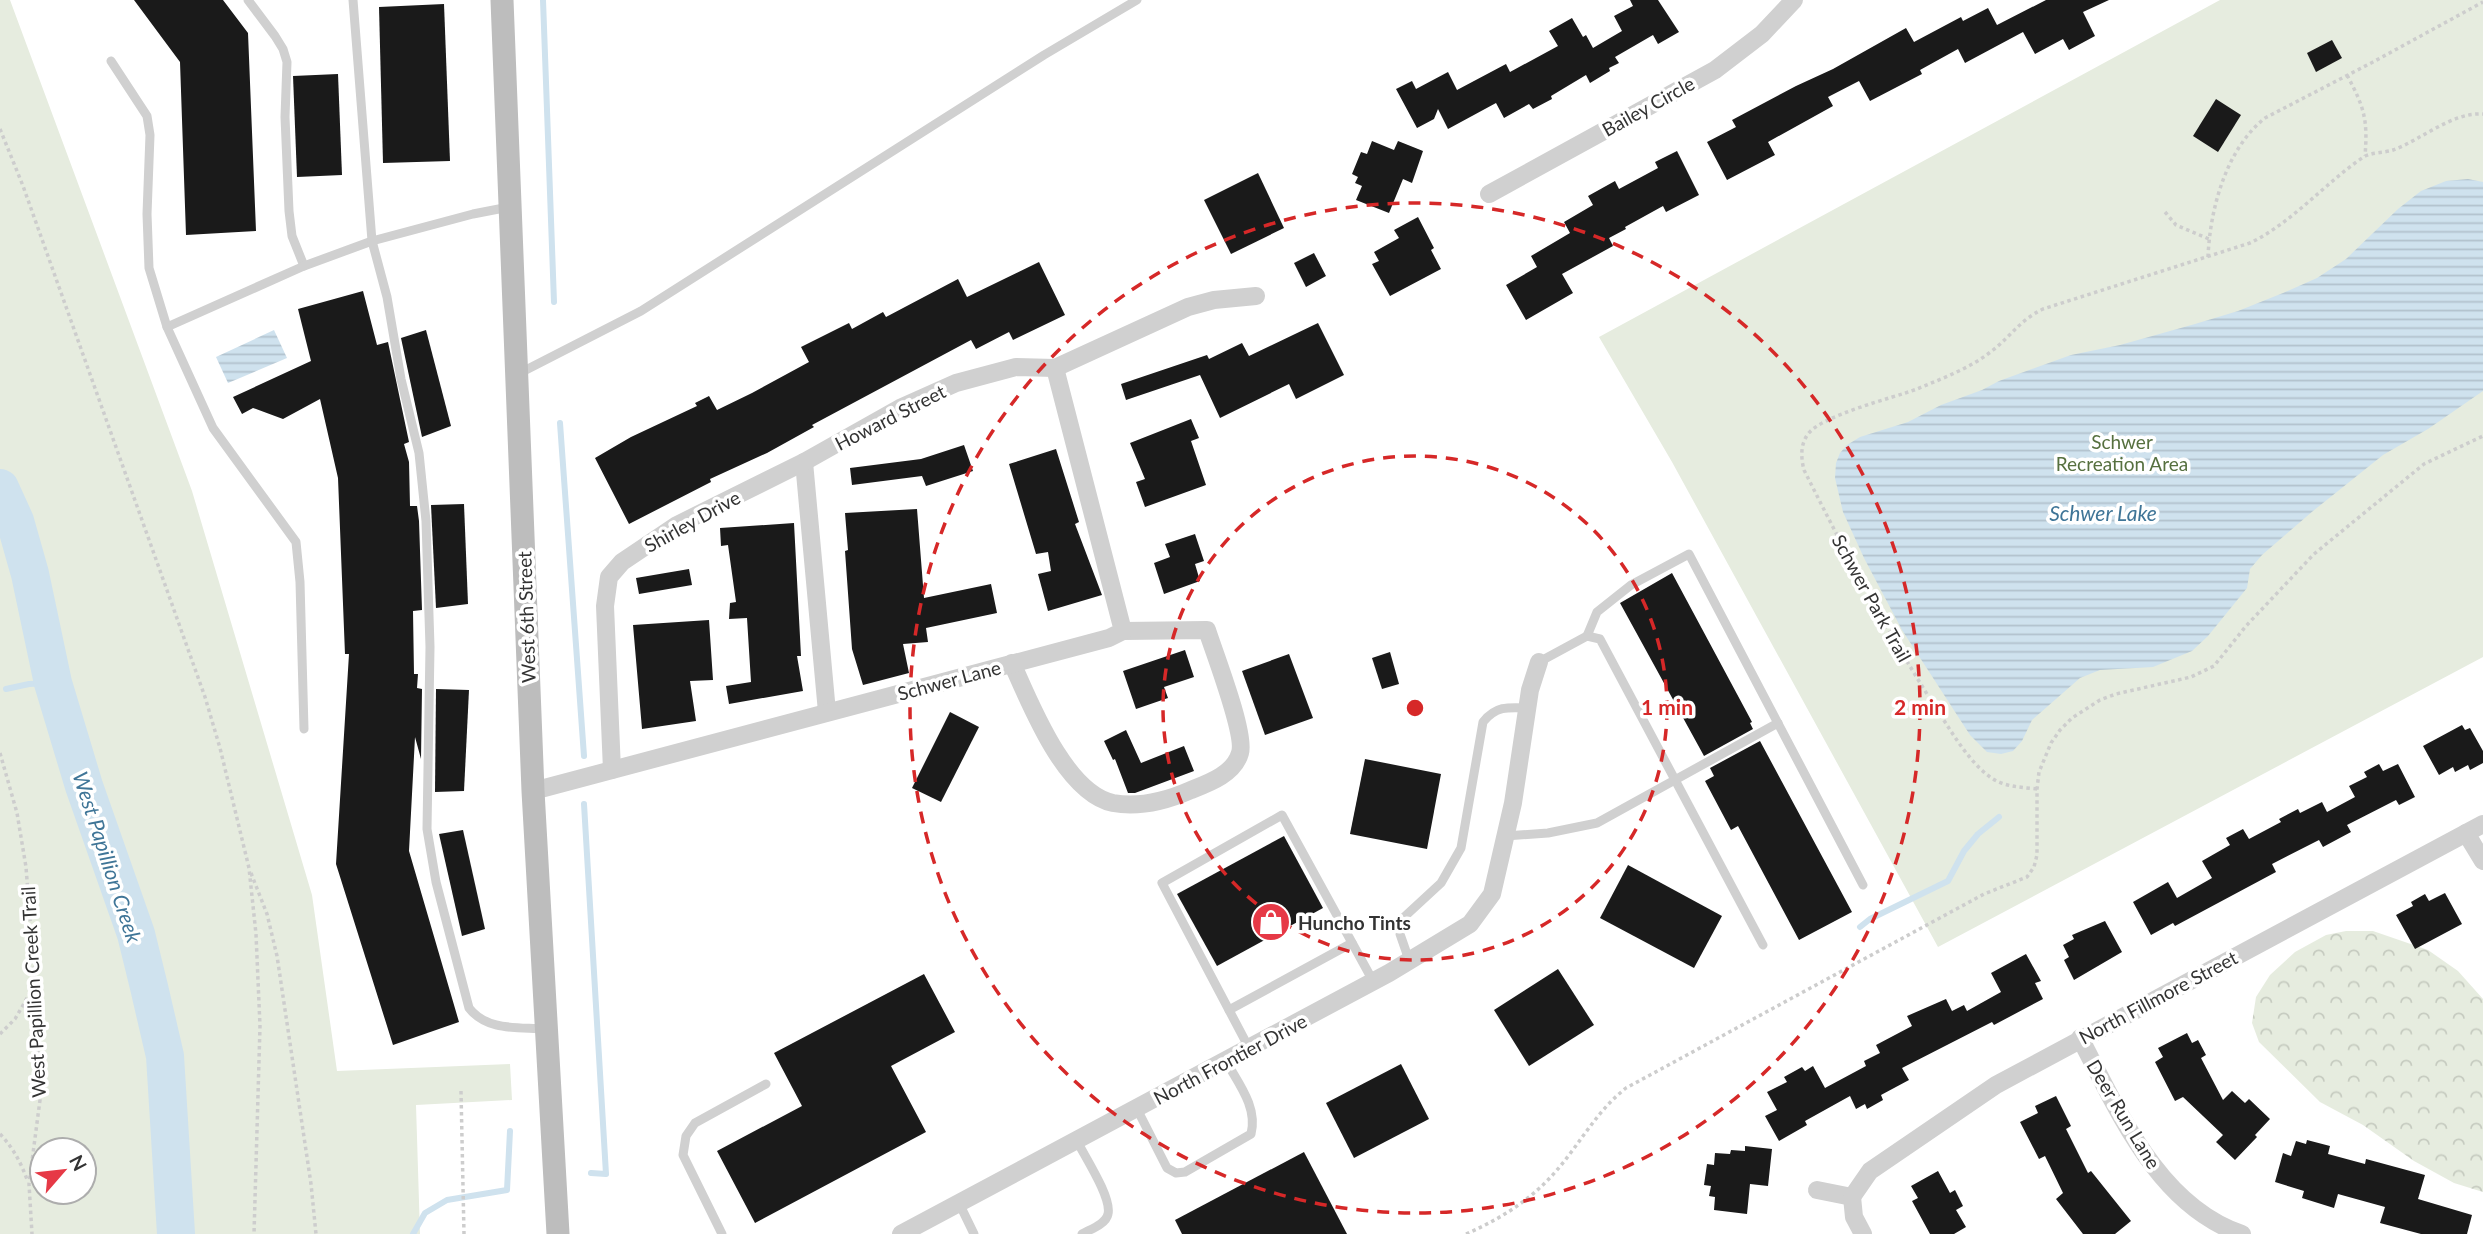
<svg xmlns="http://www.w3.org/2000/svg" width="2483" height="1234" viewBox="0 0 2483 1234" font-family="Lato,sans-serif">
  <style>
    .green { fill: #e6ecdf; fill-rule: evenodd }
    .forest { fill: url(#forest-crowns) }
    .water { fill: url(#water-rules) }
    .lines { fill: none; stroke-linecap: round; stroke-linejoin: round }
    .stream { stroke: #cfe2ee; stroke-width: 6 }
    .river { stroke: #cfe2ee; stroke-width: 38 }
    .building { fill: #1a1a1a }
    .path { stroke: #cdcdcd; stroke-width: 3.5; stroke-dasharray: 3.5 3.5; stroke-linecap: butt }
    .service { stroke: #d0d0d0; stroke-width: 9 }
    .minor { stroke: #d0d0d0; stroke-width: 18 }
    .secondary { stroke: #bdbdbd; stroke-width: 23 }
    .ring { fill: none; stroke: #d62828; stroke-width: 3.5; stroke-dasharray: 12 9 }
    .labels { text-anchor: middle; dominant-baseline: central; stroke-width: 7; stroke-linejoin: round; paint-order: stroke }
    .street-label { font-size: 19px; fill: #333; stroke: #fff }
    .park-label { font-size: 19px; fill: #56703f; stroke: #fff }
    .poi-label { font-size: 19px; font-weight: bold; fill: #333; stroke: #fff; text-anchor: start }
    .water-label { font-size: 21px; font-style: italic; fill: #3f7597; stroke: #fff }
    .centre { fill: #d62828; stroke: #fff; stroke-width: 3.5 }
    .ring-label { font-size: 21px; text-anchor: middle; font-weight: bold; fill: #d62828; stroke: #fff; stroke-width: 7; stroke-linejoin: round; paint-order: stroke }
  </style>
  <defs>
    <pattern id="forest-crowns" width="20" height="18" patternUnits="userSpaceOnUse" patternTransform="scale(1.75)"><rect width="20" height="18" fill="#e6ecdf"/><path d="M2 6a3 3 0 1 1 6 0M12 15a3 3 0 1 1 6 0" fill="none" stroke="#c6cbc0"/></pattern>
    <pattern id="water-rules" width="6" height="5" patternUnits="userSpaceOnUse" patternTransform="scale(1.75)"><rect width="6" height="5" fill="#cfe2ee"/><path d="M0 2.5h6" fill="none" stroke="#b2c2cd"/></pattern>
  </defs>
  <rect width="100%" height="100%" fill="#fff"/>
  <!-- green -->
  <g class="green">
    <path d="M0,0H10L192,491L312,895L337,1071L510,1064L512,1100L416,1105L420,1234H0ZM42,1150H84V1192H42Z"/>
    <polygon points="2220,0 2483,0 2483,657 1938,947 1672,462 1599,337"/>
  </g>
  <!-- forest -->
  <polygon class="forest" points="2346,931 2373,931 2428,950 2458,971 2483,999 2483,1192 2454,1183 2414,1161 2363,1125 2320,1102 2259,1042 2252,1023 2256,997 2270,975 2295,952 2326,935"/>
  <!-- water -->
  <g class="water">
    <polygon points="2468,179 2483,182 2483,391 2428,429 2383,455 2313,511 2262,555 2250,569 2247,588 2208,636 2192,651 2153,667 2100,670 2080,678 2032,720 2022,741 2013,751 2001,754 1987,752 1970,735 1902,630 1864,558 1843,512 1835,478 1836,463 1840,453 1847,445 1860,437 1908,422 1941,405 1982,390 1999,381 2071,355 2120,345 2195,324 2238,311 2283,293 2317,278 2346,259 2398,209 2421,191 2446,181"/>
    <polygon points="274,330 287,358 228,383 216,357"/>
  </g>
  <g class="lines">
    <!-- stream -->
    <g class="stream">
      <polyline points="543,0 554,302"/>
      <polyline points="560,423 584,756"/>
      <polyline points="6,689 29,684 53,683"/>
      <polyline points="584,804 606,1174 591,1173"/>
      <polyline points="1860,927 1870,919 1948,881 1964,851 1978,834 1999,817"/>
      <polyline points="413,1234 425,1213 447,1200 507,1190 510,1131"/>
    </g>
    <!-- river -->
    <polyline class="river" points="0,488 15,521 30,574 53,683 84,786 136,934 149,987 165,1056 176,1234"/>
  </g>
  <!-- building -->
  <g class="building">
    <polygon points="134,0 223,0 248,33 256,231 186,235 180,62"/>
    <polygon points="1630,0 1658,0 1679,32 1658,44 1653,35 1615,57 1619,63 1609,68 1610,71 1590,83 1586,75 1551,96 1552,99 1533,109 1529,104 1504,118 1496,103 1448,129 1438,109 1434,119 1417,128 1396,89 1412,81 1416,89 1448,72 1457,90 1506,64 1510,72 1558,46 1549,31 1572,18 1583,37 1586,35 1593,48 1622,31 1614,16 1633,6"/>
    <polygon points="2046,0 2109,0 2083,12 2095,36 2069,50 2063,39 2035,54 2023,32 1965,63 1958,49 1920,70 1922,74 1870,101 1859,81 1828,97 1833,106 1768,142 1775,155 1727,180 1707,142 1736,127 1732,120 1796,86 1833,69 1906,28 1914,42 1961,17 1963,21 1988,8 1997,25"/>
    <polygon points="444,4 450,161 383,163 379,7"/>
    <polygon points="2332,40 2342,58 2316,72 2307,53"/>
    <polygon points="338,74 342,175 297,177 293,76"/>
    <polygon points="2216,99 2241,115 2218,152 2193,136"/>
    <polygon points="1372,141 1394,150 1398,141 1423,151 1412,183 1403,179 1389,213 1356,200 1362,186 1355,183 1358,177 1352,174 1361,152 1367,154"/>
    <polygon points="1677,151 1699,195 1666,212 1663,206 1625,227 1626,229 1609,238 1613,246 1562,274 1573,293 1526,320 1506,285 1537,267 1531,256 1570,233 1564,222 1593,205 1588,196 1615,181 1619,189 1658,168 1655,162"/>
    <polygon points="1258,173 1284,228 1231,254 1204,200"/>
    <polygon points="1418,217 1434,248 1431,250 1441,269 1390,296 1372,264 1379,261 1374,252 1399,238 1394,230"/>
    <polygon points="1314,253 1326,276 1306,287 1294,263"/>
    <polygon points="1039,262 1065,315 1013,340 1009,332 976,349 971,340 812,425 814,427 767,453 710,479 711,482 629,524 595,458 631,437 697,406 695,403 709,396 717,410 752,393 809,362 801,347 849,323 852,329 883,312 886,317 958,279 967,297"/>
    <polygon points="363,291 377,345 388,342 409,442 404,444 409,462 410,506 417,506 419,521 422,610 413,611 414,674 418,674 417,688 422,689 421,759 415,737 409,851 459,1022 393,1045 336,864 349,654 345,654 338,478 320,399 283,419 253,408 242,414 233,397 311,361 298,309"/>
    <polygon points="1318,323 1344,375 1296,399 1289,384 1220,418 1200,375 1126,400 1121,384 1207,355 1209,359 1242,343 1249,356"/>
    <polygon points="426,330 451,426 422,437 401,338"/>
    <polygon points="1191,419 1199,438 1191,441 1206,485 1145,507 1136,482 1145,479 1130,443"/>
    <polygon points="964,445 973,471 926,486 922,476 852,485 850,468 921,459"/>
    <polygon points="1056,449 1079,522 1075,524 1102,595 1048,611 1038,574 1051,571 1048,552 1036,554 1009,464"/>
    <polygon points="464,504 468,604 436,608 431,505"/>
    <polygon points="917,509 924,598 991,584 997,613 926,628 928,642 903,644 909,673 863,685 852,649 845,551 848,550 845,513"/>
    <polygon points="794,523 801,656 797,656 803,691 729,704 726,686 751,682 747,618 729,619 730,603 736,602 728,545 721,546 720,528"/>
    <polygon points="1195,534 1204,561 1195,564 1200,581 1164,594 1154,563 1170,557 1165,544"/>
    <polygon points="689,569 692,585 639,594 636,578"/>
    <polygon points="1672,573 1752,722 1750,723 1753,729 1704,756 1620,603"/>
    <polygon points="709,620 713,680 690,681 696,721 642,729 633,625"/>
    <polygon points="1185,650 1194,677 1164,687 1168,698 1136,709 1123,671"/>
    <polygon points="1390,652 1399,684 1382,689 1372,658"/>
    <polygon points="1289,654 1313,718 1265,735 1242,671"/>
    <polygon points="436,689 469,690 464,791 435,792"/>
    <polygon points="950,712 979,727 941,802 912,788"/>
    <polygon points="2462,725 2465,730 2470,728 2483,751 2483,763 2470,770 2468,765 2455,772 2453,767 2439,775 2423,746"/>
    <polygon points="1126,730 1141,763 1184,746 1194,771 1135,793 1128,793 1115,759 1113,760 1104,741"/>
    <polygon points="1760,741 1852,912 1799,940 1738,826 1731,830 1705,781 1714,776 1710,768"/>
    <polygon points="1365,759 1441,774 1427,849 1350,834"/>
    <polygon points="2379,764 2383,771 2398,764 2415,797 2399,805 2396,800 2347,825 2351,832 2323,847 2319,840 2272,864 2276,872 2175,926 2173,923 2151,935 2133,902 2168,882 2177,898 2212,878 2202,861 2230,845 2226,838 2243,829 2249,839 2281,822 2279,819 2298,809 2300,813 2322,802 2327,812 2355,797 2349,786 2367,777 2364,772"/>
    <polygon points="463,830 485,929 462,936 439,834"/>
    <polygon points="1284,836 1323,908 1217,966 1177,894"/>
    <polygon points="1628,865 1722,916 1694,968 1600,918"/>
    <polygon points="2445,893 2462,924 2415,949 2396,915 2413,906 2411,902 2425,894 2429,901"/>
    <polygon points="2105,921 2122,952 2074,980 2064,960 2069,957 2063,945 2074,939 2072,935"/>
    <polygon points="2026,954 2041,981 2035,983 2043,999 1994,1025 1992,1022 1902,1068 1909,1080 1881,1095 1883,1100 1867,1109 1865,1104 1856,1109 1850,1096 1805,1121 1807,1125 1779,1141 1765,1116 1777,1110 1767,1092 1787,1082 1784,1077 1802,1067 1805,1071 1813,1066 1825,1088 1866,1066 1864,1061 1880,1053 1876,1045 1912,1026 1907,1016 1946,999 1952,1011 1964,1005 1967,1011 2001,992 1991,973"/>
    <polygon points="1558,969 1594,1025 1529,1066 1494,1010"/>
    <polygon points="924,974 955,1032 891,1066 926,1132 755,1223 717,1151 802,1106 774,1053"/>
    <polygon points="2187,1033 2192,1043 2198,1040 2206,1055 2201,1058 2223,1100 2232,1091 2245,1103 2249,1099 2270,1119 2255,1135 2257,1137 2235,1160 2216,1142 2223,1135 2183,1097 2175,1101 2155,1062 2163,1057 2158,1048"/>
    <polygon points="1401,1064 1429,1119 1354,1158 1326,1103"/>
    <polygon points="2056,1096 2071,1126 2066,1129 2088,1173 2091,1171 2131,1221 2115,1234 2083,1234 2056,1199 2063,1193 2045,1156 2039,1159 2020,1122 2038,1113 2035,1106"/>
    <polygon points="2307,1140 2330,1146 2328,1154 2365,1164 2366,1159 2425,1175 2418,1199 2472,1215 2467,1234 2421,1234 2380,1223 2385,1207 2338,1194 2334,1208 2302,1198 2304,1191 2275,1182 2283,1153 2291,1156 2296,1141 2306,1144"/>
    <polygon points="1745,1146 1772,1149 1768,1186 1750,1184 1747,1214 1714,1210 1715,1197 1709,1196 1711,1186 1704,1185 1707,1164 1714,1165 1715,1153 1730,1154 1731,1150 1745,1151"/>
    <polygon points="1304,1152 1347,1234 1182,1234 1175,1220"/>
    <polygon points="1938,1171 1950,1193 1955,1190 1963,1206 1956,1210 1966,1227 1954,1234 1930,1234 1912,1201 1918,1198 1911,1186"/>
  </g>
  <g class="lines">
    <!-- path -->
    <g class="path">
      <path d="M2347,75C2364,107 2368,119 2365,156"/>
      <polyline points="0,129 23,186 205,697 220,748 249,868 256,934 260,1026 254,1234"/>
      <polyline points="2165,212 2176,225 2209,239"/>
      <path d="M2208,257C2210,209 2226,149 2265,118L2373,62L2483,2"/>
      <polyline points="0,753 17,813 26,867 35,985 40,1100 29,1184 32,1234"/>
      <path d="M2037,789C2020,787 2004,787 1990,777C1967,760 1950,729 1934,705C1886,630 1844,550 1804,470C1801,458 1800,445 1808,434C1822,415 1893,398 1917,389C1943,378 1971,368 1993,350C2012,335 2019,321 2043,309L2250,243C2293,222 2323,185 2362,158C2370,152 2384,153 2393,150C2421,140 2452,112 2483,114"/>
      <polyline points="251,873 267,914 277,956 311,1184 316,1234"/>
      <polyline points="0,1034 15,1019 34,986"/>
      <polyline points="461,1091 464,1234"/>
      <path d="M0,1134C14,1149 21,1163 28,1182"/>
      <path d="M1466,1234C1509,1215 1541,1193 1569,1155C1588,1130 1602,1107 1626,1088L1984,894L2027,877L2034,867L2037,855V789L2039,772L2051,743L2060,730L2072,718L2100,700L2116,694L2191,677L2214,666L2246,626L2314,554L2424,464L2483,436"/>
    </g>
    <!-- service -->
    <g class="service">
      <path d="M248,0L275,36L283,49L287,62L285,117L289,211L292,236L304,266L372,241L387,297L401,379L419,453L426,521L430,647L427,829L436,882L469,1008C487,1031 517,1027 544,1029"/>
      <polyline points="353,0 372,241 473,214 509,207"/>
      <polyline points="111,61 147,116 150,135 147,214 149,268 167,327 304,266"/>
      <polyline points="167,327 213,428 296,542 300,582 304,729"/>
      <polyline points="518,374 641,311 1044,55 1137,0"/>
      <polyline points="1587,636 1597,612 1631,585 1689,554 1863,885"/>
      <polyline points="1539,662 1587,636 1600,639 1763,945"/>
      <polyline points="1505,836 1548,833 1597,823 1778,723"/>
      <path d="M1409,960L1400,934L1402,919L1441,883L1461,848L1483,722C1496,706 1508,707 1527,708"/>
      <polyline points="1229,1010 1352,943"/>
      <polyline points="1249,1048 1162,883 1282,815 1373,981"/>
      <path d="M1137,1109L1167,1168L1176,1173L1185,1172L1251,1134C1258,1107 1238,1083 1226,1061"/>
      <path d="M1077,1141C1085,1157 1112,1198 1108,1214C1106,1224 1091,1229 1082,1234"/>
      <polyline points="959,1203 974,1234"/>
      <polyline points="722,1234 683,1155 686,1136 695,1123 766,1084"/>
    </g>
    <!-- minor -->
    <g class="minor">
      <polyline points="1489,194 1715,70 1762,34 1794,0"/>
      <polyline points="804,462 827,712"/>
      <path d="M1012,663C1030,703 1065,793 1113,803C1140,808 1166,801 1191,790C1209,783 1234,774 1240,753C1246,734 1214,652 1207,630L1123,631"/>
      <polyline points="612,770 605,606 609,577 622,562 677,525 804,462 900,408 956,383 1016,367 1055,368 1188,307 1214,300 1256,296"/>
      <polyline points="533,791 1109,638 1123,631 1055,368"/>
      <polyline points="2466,833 2483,861"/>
      <path d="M2080,1038C2118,1110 2158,1206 2242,1234"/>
      <polyline points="1817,1190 1852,1197"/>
      <polyline points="1852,1197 1870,1171 1996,1085 2483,824"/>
      <polyline points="1852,1197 1854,1217 1863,1234"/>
      <polyline points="901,1234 1389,973 1470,924 1492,894 1513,803 1530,690 1539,662"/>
    </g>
    <!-- secondary -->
    <polyline class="secondary" points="502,0 533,791 558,1234"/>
  </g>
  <!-- distance rings -->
  <g class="ring">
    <circle cx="1415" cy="708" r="252"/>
    <circle cx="1415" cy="708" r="505"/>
  </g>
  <!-- icons -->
  <defs>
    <symbol id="shop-disc" viewBox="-11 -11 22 22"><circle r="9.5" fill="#e63946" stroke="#fff"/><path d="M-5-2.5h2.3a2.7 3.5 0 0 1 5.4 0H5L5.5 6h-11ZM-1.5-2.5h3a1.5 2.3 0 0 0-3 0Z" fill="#fff"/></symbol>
  </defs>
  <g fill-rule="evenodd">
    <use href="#shop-disc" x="1249" y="900" width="44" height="44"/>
  </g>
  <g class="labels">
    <!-- street labels -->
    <g class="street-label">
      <text transform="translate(1648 106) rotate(-29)">Bailey Circle</text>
      <text transform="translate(890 417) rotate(-27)">Howard Street</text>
      <text transform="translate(692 521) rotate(-29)">Shirley Drive</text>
      <text transform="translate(1872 598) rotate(61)">Schwer Park Trail</text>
      <text transform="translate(526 617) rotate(-92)">West 6th Street</text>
      <text transform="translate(949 680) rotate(-15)">Schwer Lane</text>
      <text transform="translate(33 992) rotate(-93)">West Papillion Creek Trail</text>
      <text transform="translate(2158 997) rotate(-28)">North Fillmore Street</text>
      <text transform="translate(1230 1059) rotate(-28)">North Frontier Drive</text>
      <text transform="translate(2124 1114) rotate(59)">Deer Run Lane</text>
    </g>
    <!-- park labels -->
    <g class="park-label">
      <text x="2122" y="441">Schwer<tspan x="2122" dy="22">Recreation Area</tspan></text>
    </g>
    <!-- poi labels -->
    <g class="poi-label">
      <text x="1298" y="922">Huncho Tints</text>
    </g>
    <!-- water labels -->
    <g class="water-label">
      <text x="2103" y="512">Schwer Lake</text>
      <text transform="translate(108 857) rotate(72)">West Papillion Creek</text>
    </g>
  </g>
  <circle cx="1415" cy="708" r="10" class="centre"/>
  <g class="ring-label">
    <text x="1667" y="715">1 min</text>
    <text x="1920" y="715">2 min</text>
  </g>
  <!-- north arrow -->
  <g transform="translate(63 1171) rotate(62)"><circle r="33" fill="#ffffff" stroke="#adadad" stroke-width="2"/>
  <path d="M0-5L12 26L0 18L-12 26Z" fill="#e63946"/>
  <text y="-10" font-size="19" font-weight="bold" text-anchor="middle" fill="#333333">N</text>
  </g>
</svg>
